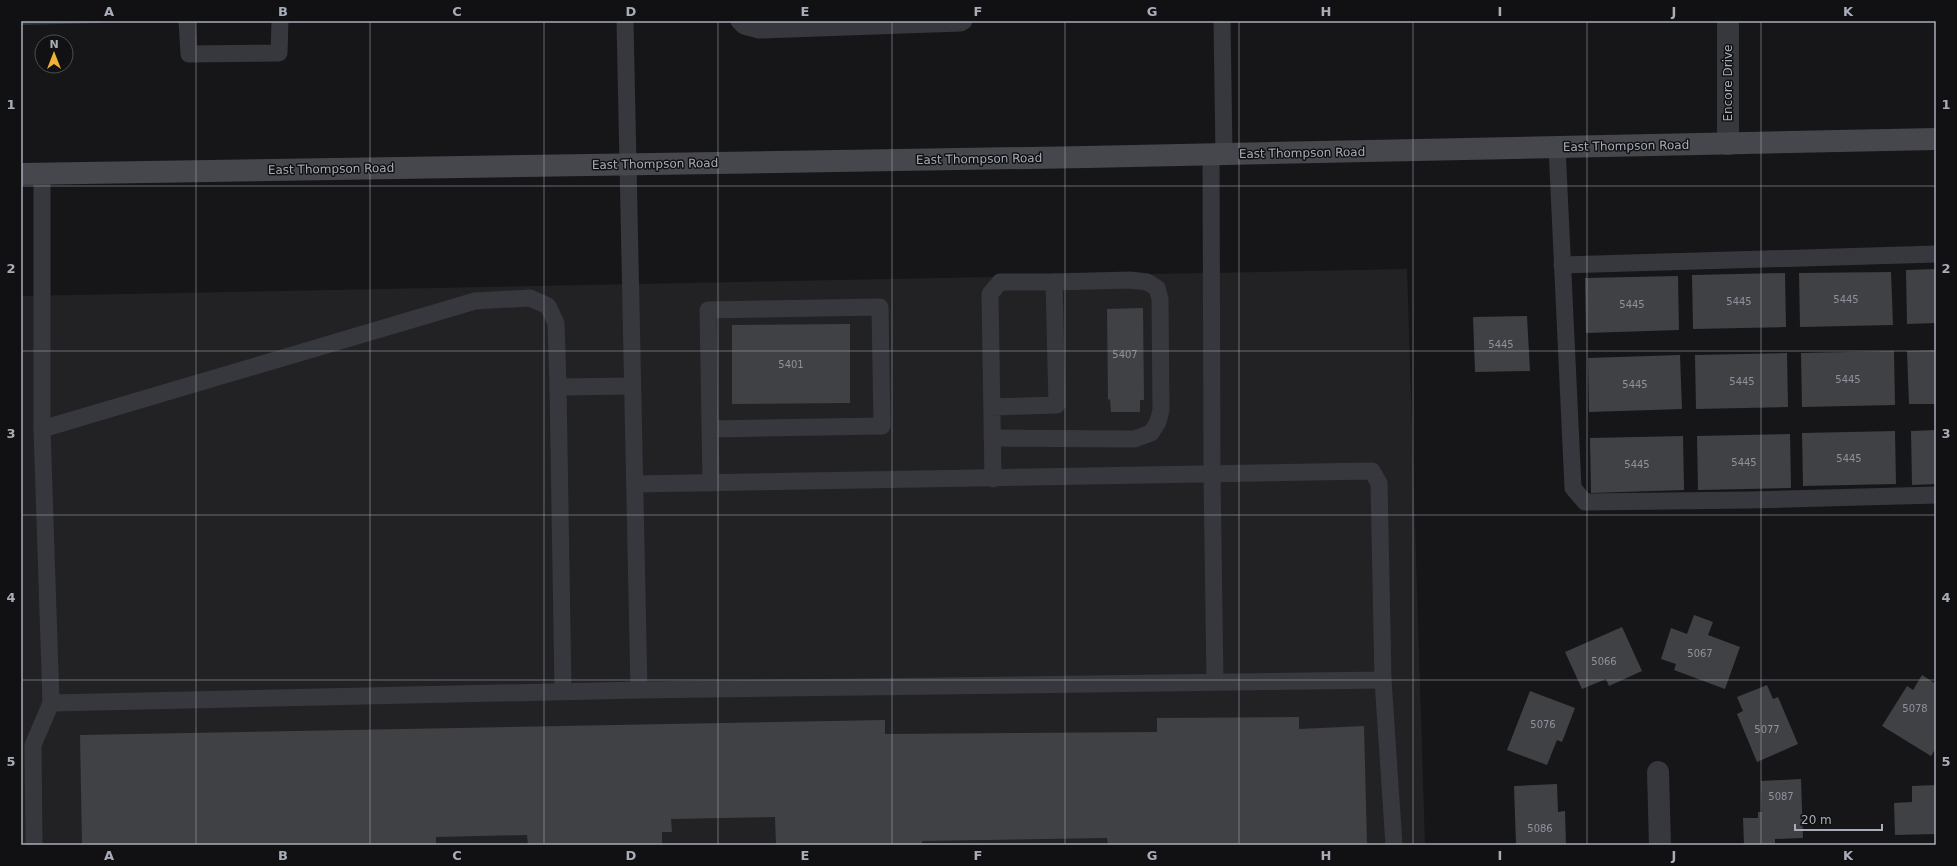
<svg xmlns="http://www.w3.org/2000/svg" width="1957" height="866" viewBox="0 0 1957 866" font-family="'DejaVu Sans',sans-serif">
  <style>
    .built { fill: #222225 }
    .water { fill: #2c353c }
    .building { fill: #404145 }
    .lines { fill: none; stroke-linecap: round; stroke-linejoin: round }
    .service { stroke: #37383d; stroke-width: 17 }
    .minor { stroke: #37383d; stroke-width: 22 }
    .secondary { stroke: #45474d; stroke-width: 22 }
    .grid { fill: none; stroke: #a8adb8; stroke-width: 1; stroke-opacity: 0.55 }
    .labels { text-anchor: middle; dominant-baseline: central; stroke-width: 3; stroke-linejoin: round; paint-order: stroke }
    .number-label { font-size: 10px; fill: #8e929b }
    .street-label { font-size: 12px; fill: #a8adb8; stroke: #111113 }
    .neatline { fill: none; stroke: #a8adb8; stroke-width: 1.5 }
    .grid-label { font-size: 13px; text-anchor: middle; font-weight: bold; fill: #a8adb8 }
  </style>
  <rect width="100%" height="100%" fill="#161618"/>
  <!-- built -->
  <polygon class="built" points="1407,269 1425,845 21,845 21,296"/>
  <!-- water -->
  <polygon class="water" points="21,21 103,21 101,23 21,25"/>
  <!-- building -->
  <g class="building">
    <polygon points="1936,269 1936,323 1907,324 1906,270"/>
    <polygon points="1891,272 1893,325 1800,327 1799,273"/>
    <polygon points="1785,273 1786,327 1693,329 1692,275"/>
    <polygon points="1678,276 1679,330 1586,333 1585,278"/>
    <polygon points="1143,308 1144,400 1140,400 1140,412 1111,412 1110,399 1108,400 1107,309"/>
    <polygon points="1527,316 1530,371 1475,372 1473,317"/>
    <polygon points="850,324 850,403 732,404 732,325"/>
    <polygon points="1936,350 1936,404 1909,404 1907,351"/>
    <polygon points="1894,351 1895,405 1802,407 1801,353"/>
    <polygon points="1787,353 1788,407 1696,409 1695,355"/>
    <polygon points="1680,355 1682,409 1589,412 1588,358"/>
    <polygon points="1936,430 1936,484 1912,485 1911,431"/>
    <polygon points="1895,431 1896,484 1803,486 1802,433"/>
    <polygon points="1790,434 1791,488 1698,490 1697,436"/>
    <polygon points="1683,436 1684,490 1591,493 1590,438"/>
    <polygon points="1694,615 1713,622 1708,635 1740,647 1725,689 1674,670 1676,664 1661,659 1671,628 1687,634"/>
    <polygon points="1622,627 1642,671 1609,686 1606,679 1582,689 1565,652"/>
    <polygon points="1922,675 1936,684 1936,748 1931,756 1882,726 1907,686 1913,690"/>
    <polygon points="1767,685 1773,699 1778,697 1798,744 1757,762 1737,714 1743,711 1737,697"/>
    <polygon points="1530,691 1575,708 1562,742 1557,740 1547,765 1507,750"/>
    <polygon points="1299,717 1299,729 1364,726 1367,845 1108,845 1107,838 922,841 922,845 776,845 775,817 671,819 672,832 662,832 662,845 528,845 527,835 436,837 436,845 82,845 80,735 885,720 885,734 1157,732 1157,718"/>
    <polygon points="1801,779 1803,838 1775,839 1775,845 1744,845 1743,818 1758,818 1758,812 1762,812 1761,781"/>
    <polygon points="1557,784 1558,812 1565,811 1566,845 1516,845 1514,786"/>
    <polygon points="1936,785 1936,834 1895,835 1894,803 1912,802 1912,786"/>
  </g>
  <g class="lines">
    <!-- service -->
    <g class="service">
      <polyline points="187,21 189,54 279,53 280,21"/>
      <polyline points="625,21 639,690 1383,680 1379,483 1372,471 635,484"/>
      <polyline points="739,21 744,26 759,30 961,23 964,21"/>
      <polyline points="1222,21 1224,154"/>
      <polyline points="1557,147 1573,488 1585,502 1750,500 1936,495"/>
      <polyline points="1211,155 1212,474 1215,682"/>
      <polyline points="42,174 42,429"/>
      <polyline points="1562,265 1936,254"/>
      <polyline points="632,386 558,387 556,323 548,306 530,298 475,301 42,429 51,703 639,690"/>
      <polyline points="558,387 563,691"/>
      <path d="M992,407L1057,405L1054,282H1000L990,294C991,355 992,417 993,479"/>
      <polyline points="711,429 882,426 880,307 708,310 711,483"/>
      <polyline points="992,438 1134,439 1151,433 1158,422 1161,410 1160,299 1157,288 1147,282 1130,280 1054,282"/>
      <polyline points="1383,680 1394,845"/>
      <polyline points="34,845 33,745 51,703"/>
    </g>
    <!-- minor -->
    <g class="minor">
      <polyline points="1728,21 1728,144"/>
      <polyline points="1658,772 1660,845"/>
    </g>
    <!-- secondary -->
    <polyline class="secondary" points="21,174 1087,157 1936,139"/>
  </g>
  <!-- grid -->
  <path class="grid" d="M196,21V845M370,21V845M544,21V845M718,21V845M892,21V845M1065,21V845M1239,21V845M1413,21V845M1587,21V845M1761,21V845M21,186H1936M21,351H1936M21,515H1936M21,680H1936"/>
  <g class="labels">
    <!-- number labels -->
    <g class="number-label">
      <text x="1846" y="299">5445</text>
      <text x="1739" y="301">5445</text>
      <text x="1632" y="304">5445</text>
      <text x="1501" y="344">5445</text>
      <text x="1125" y="354">5407</text>
      <text x="791" y="364">5401</text>
      <text x="1848" y="379">5445</text>
      <text x="1742" y="381">5445</text>
      <text x="1635" y="384">5445</text>
      <text x="1849" y="458">5445</text>
      <text x="1744" y="462">5445</text>
      <text x="1637" y="464">5445</text>
      <text x="1700" y="653">5067</text>
      <text x="1604" y="661">5066</text>
      <text x="1915" y="708">5078</text>
      <text x="1543" y="724">5076</text>
      <text x="1767" y="729">5077</text>
      <text x="1781" y="796">5087</text>
      <text x="1540" y="828">5086</text>
    </g>
    <!-- street labels -->
    <g class="street-label">
      <text transform="translate(1728 83) rotate(-90)">Encore Drive</text>
      <text transform="translate(1626 146) rotate(-1)">East Thompson Road</text>
      <text transform="translate(1302 153) rotate(-1)">East Thompson Road</text>
      <text transform="translate(979 159) rotate(-1)">East Thompson Road</text>
      <text transform="translate(655 164) rotate(-1)">East Thompson Road</text>
      <text transform="translate(331 169) rotate(-1)">East Thompson Road</text>
    </g>
  </g>
  <!-- border -->
  <rect width="1957" height="866" fill="none" stroke="#111113" stroke-width="44"/>
  <!-- north arrow -->
  <g transform="translate(54 54)"><circle r="19" fill="#111113" stroke="#4d4f55"/>
  <path d="M0-3L7 15L0 10L-7 15Z" fill="#f2b134"/>
  <text y="-6" font-size="11" font-weight="bold" text-anchor="middle" fill="#a8adb8">N</text>
  </g>
  <!-- scale -->
  <path d="M1795 824v6h87v-6" fill="none" stroke="#a8adb8" stroke-width="2"/>
  <text x="1801" y="824" font-size="12" fill="#a8adb8" stroke="#111113" stroke-width="3" paint-order="stroke">20 m</text>
  <rect x="22" y="22" width="1913" height="822" class="neatline"/>
  <g class="grid-label">
    <text x="109" y="16">A</text>
    <text x="283" y="16">B</text>
    <text x="457" y="16">C</text>
    <text x="631" y="16">D</text>
    <text x="805" y="16">E</text>
    <text x="978" y="16">F</text>
    <text x="1152" y="16">G</text>
    <text x="1326" y="16">H</text>
    <text x="1500" y="16">I</text>
    <text x="1674" y="16">J</text>
    <text x="1848" y="16">K</text>
    <text x="11" y="109">1</text>
    <text x="1946" y="109">1</text>
    <text x="11" y="273">2</text>
    <text x="1946" y="273">2</text>
    <text x="11" y="438">3</text>
    <text x="1946" y="438">3</text>
    <text x="11" y="602">4</text>
    <text x="1946" y="602">4</text>
    <text x="11" y="766">5</text>
    <text x="1946" y="766">5</text>
    <text x="109" y="860">A</text>
    <text x="283" y="860">B</text>
    <text x="457" y="860">C</text>
    <text x="631" y="860">D</text>
    <text x="805" y="860">E</text>
    <text x="978" y="860">F</text>
    <text x="1152" y="860">G</text>
    <text x="1326" y="860">H</text>
    <text x="1500" y="860">I</text>
    <text x="1674" y="860">J</text>
    <text x="1848" y="860">K</text>
  </g>
</svg>
